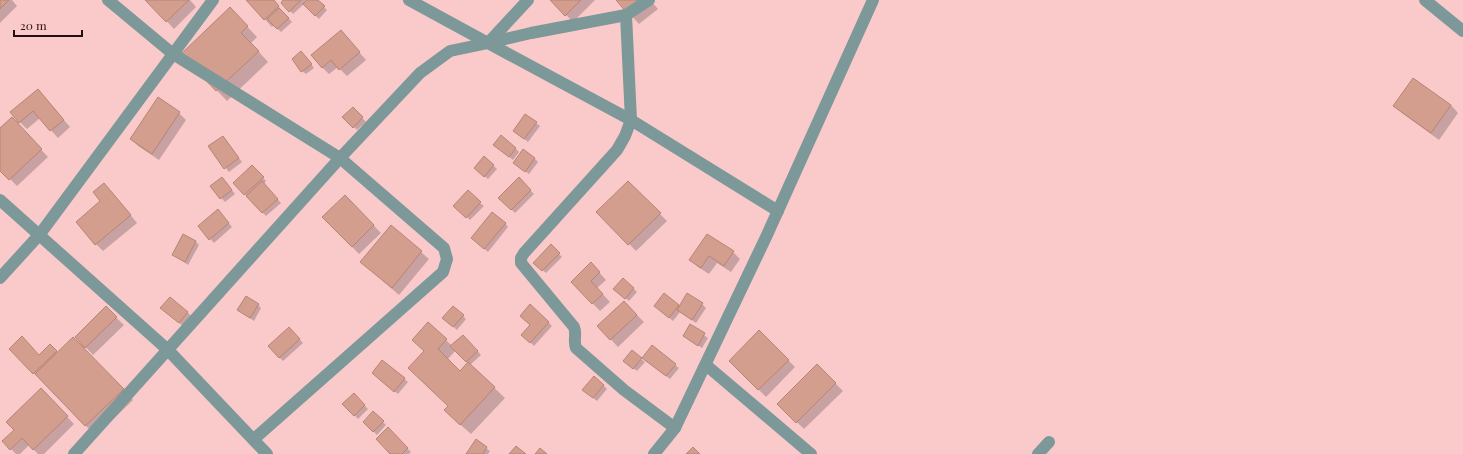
<svg xmlns="http://www.w3.org/2000/svg" width="1463" height="454" viewBox="0 0 1463 454" font-family="'Playfair Display',serif">
  <style>
    .shadow { fill: #0003; fill-rule: evenodd }
    .building { fill: #d39e8e; stroke: #b78474 }
    .lines { fill: none; stroke-linecap: round; stroke-linejoin: round }
    .minor { stroke: #7c9898; stroke-width: 12 }
  </style>
  <rect width="100%" height="100%" fill="#facacb"/>
  <!-- shadow -->
  <g class="shadow">
    <polygon points="0,0 12,0 17,6 0,23"/>
    <polygon points="147,0 190,0 196,7 174,29"/>
    <polygon points="247,0 273,0 292,22 281,32 274,25 272,27"/>
    <polygon points="284,0 317,0 327,10 319,19 304,4 293,14 282,3"/>
    <polygon points="551,0 595,0 573,22"/>
    <polygon points="617,0 650,0 658,9 639,24"/>
    <polygon points="240,19 257,37 251,43 268,62 227,101 182,54"/>
    <polygon points="341,31 366,60 347,76 338,67 329,74 322,67"/>
    <polygon points="305,56 314,68 306,74 302,71"/>
    <polygon points="38,90 70,127 58,138 40,118 27,129 20,122"/>
    <polygon points="1451,105 1458,113 1439,140 1402,113 1395,106"/>
    <polygon points="353,108 366,122 357,130 344,117"/>
    <polygon points="179,113 186,120 159,160 138,146 131,139"/>
    <polygon points="536,123 540,126 528,142 514,131"/>
    <polygon points="19,126 48,157 17,186 0,169 0,130"/>
    <polygon points="226,141 242,162 229,172 209,147"/>
    <polygon points="498,148 515,148 519,152 513,160"/>
    <polygon points="484,157 497,169 488,179 478,171"/>
    <polygon points="534,158 538,162 529,174 518,166"/>
    <polygon points="252,166 266,181 264,184 281,203 266,216 234,183"/>
    <polygon points="519,179 534,194 515,213 500,198"/>
    <polygon points="225,181 235,194 225,202 211,187"/>
    <polygon points="628,182 667,221 636,251 598,212"/>
    <polygon points="111,191 137,223 103,251 96,244 102,202"/>
    <polygon points="345,196 381,233 359,254 323,217"/>
    <polygon points="480,203 484,206 470,220 455,206"/>
    <polygon points="221,214 232,227 214,243 199,226"/>
    <polygon points="505,223 508,227 488,252 476,242"/>
    <polygon points="392,227 429,259 399,295 369,269"/>
    <polygon points="707,235 733,252 740,259 731,272 717,263 709,274 698,267 691,260"/>
    <polygon points="195,241 199,245 188,265 174,255"/>
    <polygon points="551,246 562,257 546,273 535,263"/>
    <polygon points="598,271 606,280 597,288 610,302 600,311 572,282"/>
    <polygon points="633,288 637,292 629,301 618,292"/>
    <polygon points="664,295 680,307 702,304 706,308 696,323 680,312 673,321 659,309"/>
    <polygon points="258,305 261,308 254,321 238,310"/>
    <polygon points="106,308 124,325 93,355 76,337"/>
    <polygon points="631,309 644,322 618,347 598,326"/>
    <polygon points="165,312 187,312 191,316 183,326"/>
    <polygon points="463,316 466,319 457,330 447,321"/>
    <polygon points="548,322 552,326 534,346 523,335"/>
    <polygon points="690,325 708,338 702,348 684,336"/>
    <polygon points="759,331 795,367 766,397 730,361"/>
    <polygon points="293,332 303,343 283,361 269,346"/>
    <path d="M463,336L481,355L470,365L505,398L471,434L455,420L449,406L409,368L446,340L452,346ZM456,350L468,363L460,372L447,360Z"/>
    <polygon points="50,346 58,353 83,348 133,400 96,436 10,349 39,356"/>
    <polygon points="641,359 645,362 637,371 628,364"/>
    <polygon points="383,361 408,382 398,394 377,377"/>
    <polygon points="647,361 675,365 679,368 670,379"/>
    <polygon points="817,365 843,391 804,429 778,404"/>
    <polygon points="603,385 607,389 597,401 587,393"/>
    <polygon points="41,390 74,424 44,454 38,454 29,445 20,454 16,454 3,441 15,430"/>
    <polygon points="354,394 368,409 358,419 344,404"/>
    <polygon points="373,412 386,425 377,435 364,422"/>
    <polygon points="388,429 411,452 409,454 392,454"/>
    <polygon points="477,441 490,451 488,454 468,454"/>
  </g>
  <!-- building -->
  <g class="building">
    <polygon points="0,0 9,0 0,9"/>
    <polygon points="145,0 189,0 166,22"/>
    <polygon points="246,0 274,0 279,6 264,20"/>
    <polygon points="283,0 301,0 289,12 281,3"/>
    <polygon points="307,0 318,0 325,6 315,16 303,4"/>
    <polygon points="550,0 581,0 565,16"/>
    <polygon points="616,0 650,0 631,18"/>
    <polygon points="230,7 248,26 241,33 259,51 216,91 181,54"/>
    <polygon points="279,8 289,18 277,29 267,19"/>
    <polygon points="341,30 360,52 339,70 331,60 322,68 311,55"/>
    <polygon points="301,51 312,64 301,72 292,59"/>
    <polygon points="1413,78 1451,105 1431,133 1393,106"/>
    <polygon points="38,89 64,120 50,131 33,111 19,123 10,112"/>
    <polygon points="158,97 180,112 152,154 130,139"/>
    <polygon points="353,107 363,117 353,128 342,117"/>
    <polygon points="525,114 537,122 524,139 513,131"/>
    <polygon points="12,117 42,149 9,180 0,171 0,128"/>
    <polygon points="501,135 516,148 509,157 493,145"/>
    <polygon points="223,136 239,158 224,169 208,146"/>
    <polygon points="523,149 535,158 525,172 513,163"/>
    <polygon points="484,156 494,165 484,177 474,168"/>
    <polygon points="252,165 264,177 244,195 233,183"/>
    <polygon points="222,177 232,190 220,199 210,186"/>
    <polygon points="519,177 531,190 511,210 498,198"/>
    <polygon points="262,181 278,199 262,213 246,196"/>
    <polygon points="628,181 661,213 628,245 596,212"/>
    <polygon points="104,183 131,215 95,245 76,222 100,201 93,192"/>
    <polygon points="468,190 481,202 466,218 453,206"/>
    <polygon points="345,195 374,225 352,247 322,217"/>
    <polygon points="218,209 229,223 209,240 198,226"/>
    <polygon points="492,212 506,223 484,249 471,238"/>
    <polygon points="391,225 422,251 392,288 360,262"/>
    <polygon points="183,234 196,241 185,262 172,255"/>
    <polygon points="707,234 734,251 724,266 709,256 701,268 689,260"/>
    <polygon points="551,244 560,253 542,271 533,263"/>
    <polygon points="591,262 600,272 591,281 603,294 592,304 571,282"/>
    <polygon points="623,278 634,288 625,299 613,289"/>
    <polygon points="664,293 679,305 669,318 654,306"/>
    <polygon points="687,293 703,303 692,320 677,310"/>
    <polygon points="246,296 259,304 250,318 237,310"/>
    <polygon points="170,297 188,312 179,323 160,308"/>
    <polygon points="624,301 637,315 610,340 597,326"/>
    <polygon points="530,304 549,322 530,343 521,335 530,325 520,316"/>
    <polygon points="106,306 117,317 85,348 75,337"/>
    <polygon points="453,306 464,315 453,327 442,318"/>
    <polygon points="428,322 447,339 438,349 460,371 468,362 495,387 460,425 444,410 448,406 408,368 424,351 412,340"/>
    <polygon points="690,324 705,333 698,346 683,336"/>
    <polygon points="289,327 300,339 279,358 268,346"/>
    <polygon points="759,330 789,360 758,390 729,361"/>
    <polygon points="463,335 478,351 466,362 450,346"/>
    <polygon points="22,336 39,355 50,344 57,351 33,374 9,349"/>
    <polygon points="73,337 124,389 85,426 35,374"/>
    <polygon points="652,345 676,364 666,376 642,358"/>
    <polygon points="632,350 642,358 633,369 623,361"/>
    <polygon points="382,360 405,378 394,392 372,373"/>
    <polygon points="817,364 836,383 796,423 777,404"/>
    <polygon points="594,376 604,385 593,398 582,390"/>
    <polygon points="41,388 68,416 33,450 22,438 10,450 2,441 14,430 6,422"/>
    <polygon points="354,393 365,405 354,416 342,404"/>
    <polygon points="373,411 384,421 373,432 363,422"/>
    <polygon points="388,427 408,448 402,454 390,454 376,439"/>
    <polygon points="476,439 487,447 483,454 466,454"/>
    <polygon points="516,446 526,454 509,454"/>
    <polygon points="693,447 700,454 686,454"/>
    <polygon points="540,448 547,454 535,454"/>
  </g>
  <g class="lines">
    <!-- minor -->
    <g class="minor">
      <polyline points="108,0 173,54 340,158 444,248 447,259 443,272 254,439"/>
      <polyline points="409,0 488,43 531,33 626,15"/>
      <path d="M649,0L626,15L631,120L625,136L617,150L524,253L521,258V263L574,327C577,334 573,340 576,348L624,390L675,428"/>
      <polyline points="1425,0 1463,31"/>
      <polyline points="488,43 631,120 778,211"/>
      <polyline points="0,200 168,350 267,454"/>
      <polyline points="0,278 40,234 213,0"/>
      <polyline points="706,365 811,454"/>
      <polyline points="74,454 340,158 420,73 450,51 488,43 528,0"/>
      <polyline points="654,454 675,428 767,235 873,0"/>
      <polyline points="1038,454 1049,442"/>
    </g>
  </g>
  <!-- scale -->
  <path d="M14 30v6h68v-6" fill="none" stroke="#241011" stroke-width="2"/>
  <text x="20" y="30" font-size="12" fill="#241011" stroke="#facacb" stroke-width="3" paint-order="stroke">20 m</text>
</svg>
